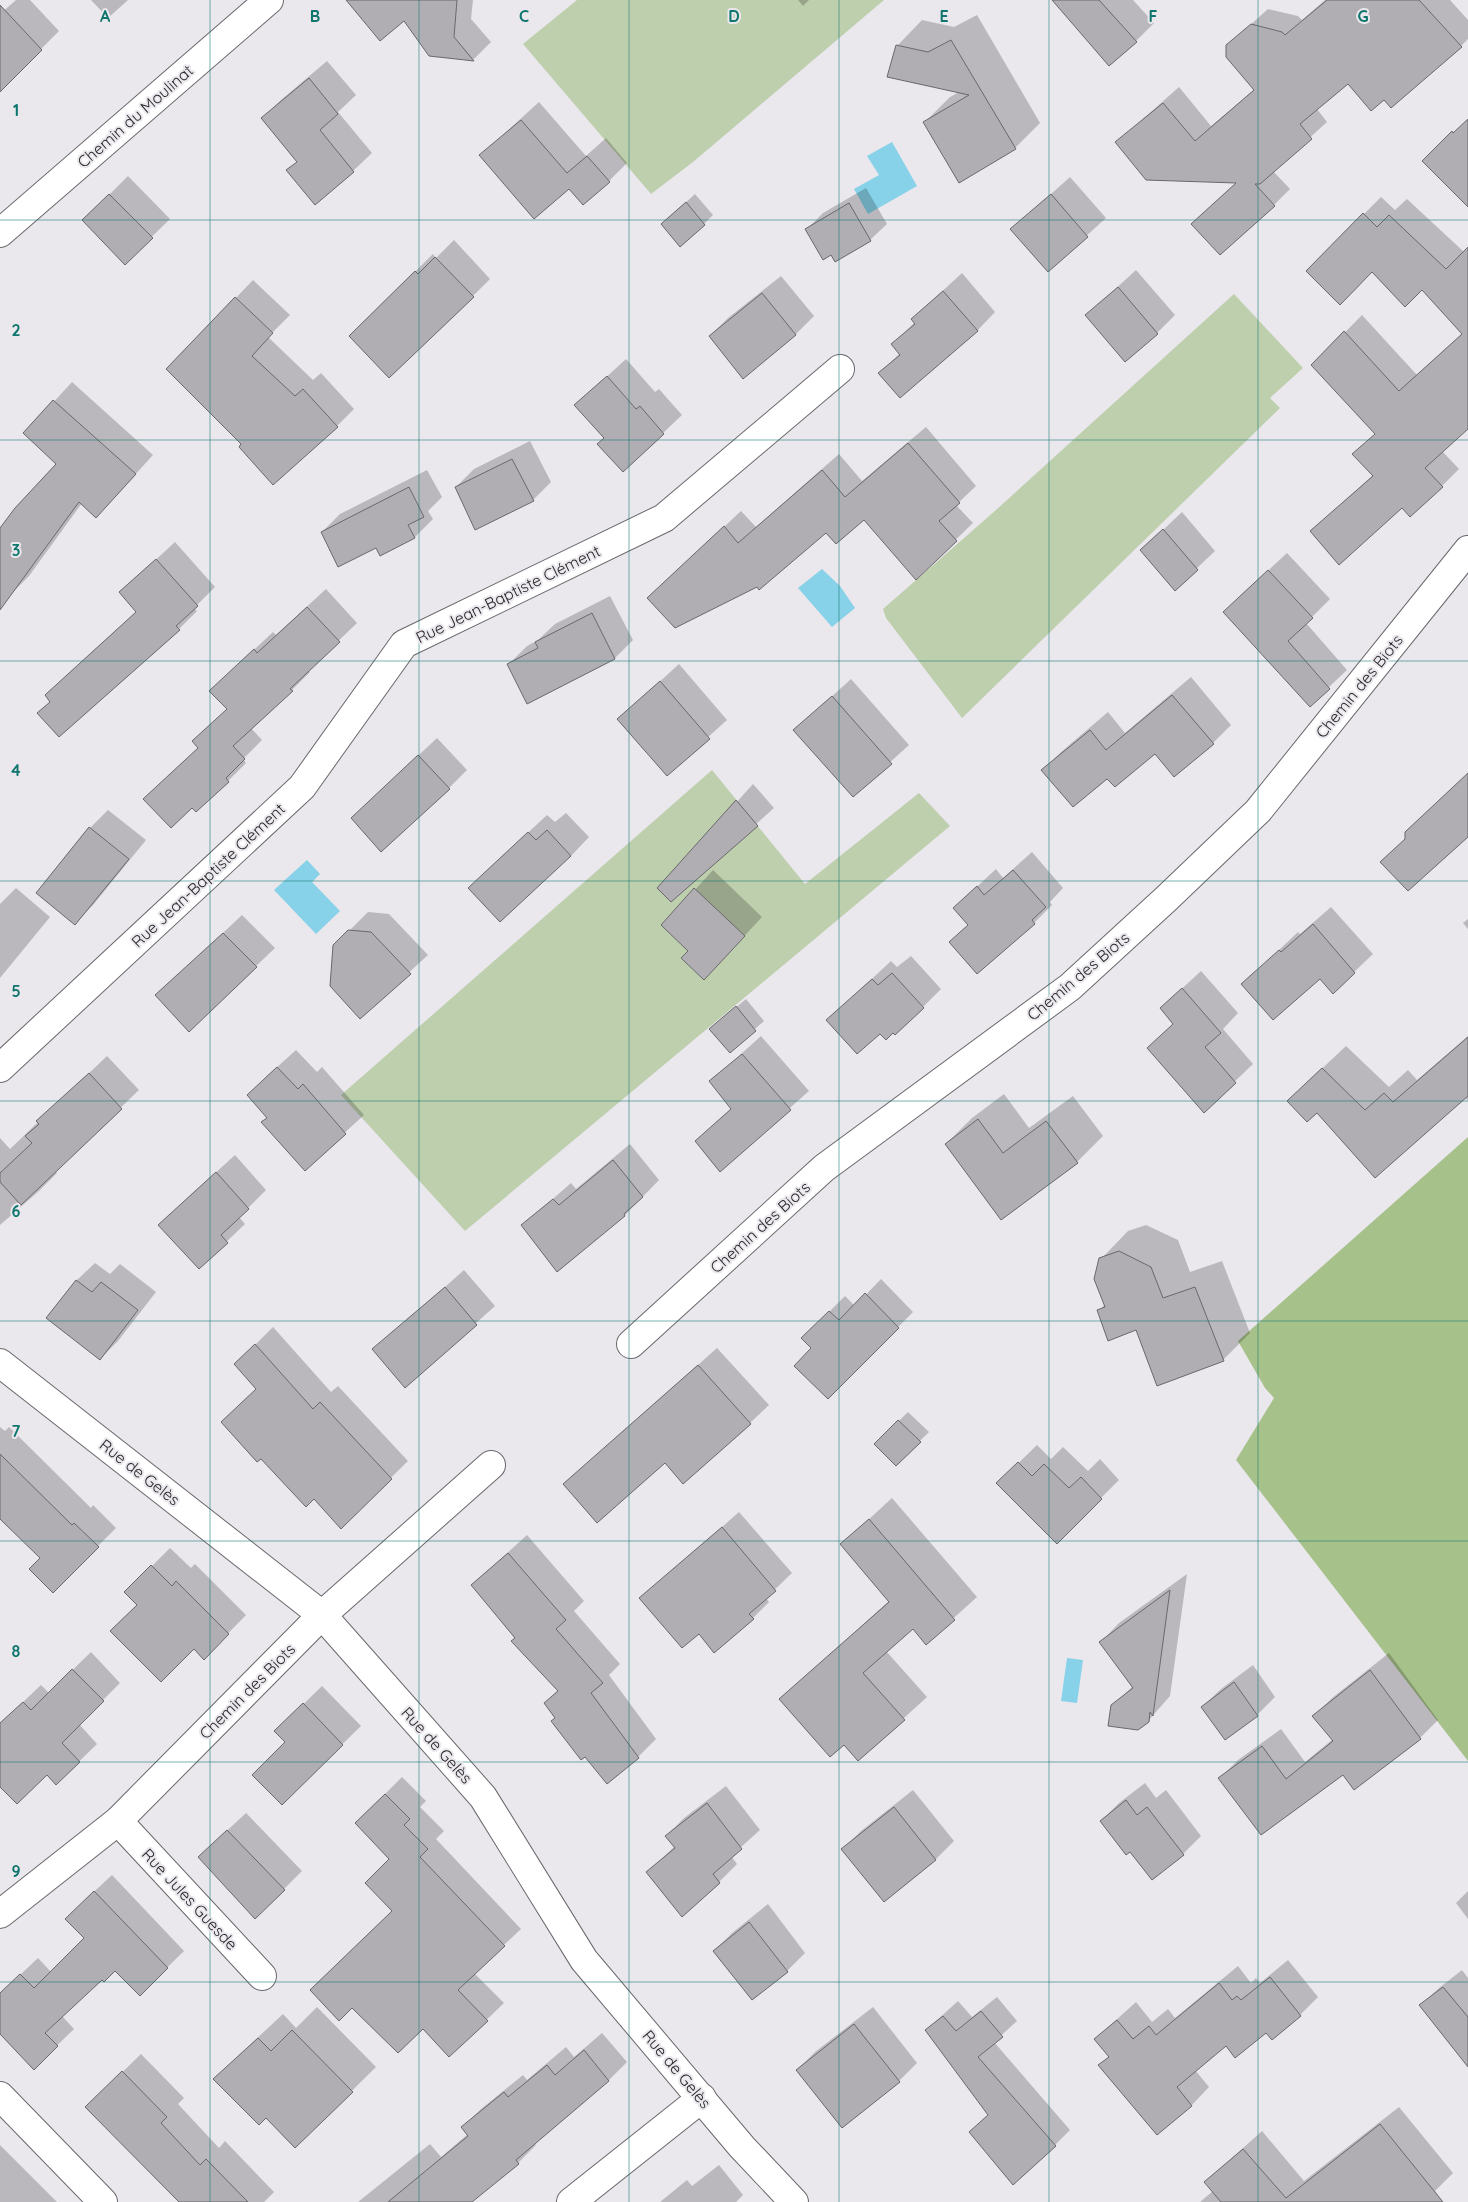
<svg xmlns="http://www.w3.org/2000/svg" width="1468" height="2202" viewBox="0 0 1468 2202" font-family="Quicksand,sans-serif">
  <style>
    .green { fill: #becfad }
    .forest { fill: #a7c18a }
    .water { fill: #87d2e9 }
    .shadow { fill: #0003 }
    .building { fill: #b0aeb3; stroke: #6a686c }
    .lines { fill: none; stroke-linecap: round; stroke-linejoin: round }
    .street-casing { stroke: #6a686c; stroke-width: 30 }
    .street { stroke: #fff; stroke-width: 28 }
    .grid { fill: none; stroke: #0f766e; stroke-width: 1; stroke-opacity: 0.55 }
    .labels { text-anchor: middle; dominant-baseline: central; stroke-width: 4; stroke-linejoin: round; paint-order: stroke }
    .street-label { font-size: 16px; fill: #282729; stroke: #eae7ed }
    .grid-label { font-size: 16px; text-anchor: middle; font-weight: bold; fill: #0f766e; stroke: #eae7ed; stroke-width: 4; stroke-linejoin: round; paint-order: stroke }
  </style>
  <rect width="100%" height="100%" fill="#eae7ed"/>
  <!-- green -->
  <g class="green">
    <polygon points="577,0 884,0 693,162 651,194 523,44"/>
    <polygon points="1234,294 1303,368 1270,398 1280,408 962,718 886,618 883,609 996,510"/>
    <polygon points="712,770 805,884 919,793 950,826 465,1231 341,1095"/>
  </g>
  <!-- forest -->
  <polygon class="forest" points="1468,1137 1468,1761 1236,1460 1274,1398 1265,1388 1238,1341"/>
  <!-- water -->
  <g class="water">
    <polygon points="892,142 917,186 868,214 854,189 879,175 867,156"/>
    <polygon points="822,569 840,586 855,608 832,627 798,588"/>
    <polygon points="307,860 320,874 312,882 340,911 316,934 274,890"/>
    <polygon points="1067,1658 1083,1660 1077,1703 1061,1701"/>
  </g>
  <!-- shadow -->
  <g class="shadow">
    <polygon points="16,0 30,0 59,31 4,86 0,82 0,14"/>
    <polygon points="91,0 128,0 108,18"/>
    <polygon points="348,0 473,0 471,19 491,42 474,59 430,55 404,19"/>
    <polygon points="798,0 809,0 803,6"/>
    <polygon points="1054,0 1133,0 1154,23 1136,41"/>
    <polygon points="1325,0 1450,0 1468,20 1468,39 1461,46 1348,82 1317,109 1327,122 1273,171 1290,189 1274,205 1193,224 1237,182 1117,142 1179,87 1211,126 1255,89 1227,46 1268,9 1298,16 1302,20"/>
    <polygon points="977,15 1040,123 1015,148 959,181 925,122 950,97 959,92 897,46 922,20 954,27"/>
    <polygon points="327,61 356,95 338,112 372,153 353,171 288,170 298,161 263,118 281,100"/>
    <polygon points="539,102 586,156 606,138 627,163 609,181 569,187 481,155"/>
    <polygon points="128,176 170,219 125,263 84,220"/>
    <polygon points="1070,177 1106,218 1048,271 1012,229"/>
    <polygon points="866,188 887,224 870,240 831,253 807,229 823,213"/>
    <polygon points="695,194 713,215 704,224 671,216"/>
    <polygon points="1381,197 1395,210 1407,199 1464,252 1468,249 1468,427 1442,451 1459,469 1442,486 1402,506 1311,531 1373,475 1354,454 1376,433 1313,365 1362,315 1417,375 1463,333 1422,288 1372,270 1307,271"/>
    <polygon points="454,240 490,279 473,296 350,336 433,254 436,258"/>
    <polygon points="1136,270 1175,315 1157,333 1087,315"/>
    <polygon points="962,273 995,312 977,331 880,373 900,353 893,344 915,322 912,319"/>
    <polygon points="781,276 814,316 795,335 710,336 728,318"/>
    <polygon points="253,280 290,315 268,337 313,380 321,373 354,409 337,426 243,444 168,369"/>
    <polygon points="626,359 655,392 659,389 682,415 623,471 605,438 576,405"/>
    <polygon points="72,382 153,455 114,498 82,503 29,576 11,594 0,587 0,530 58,464 25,433"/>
    <polygon points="926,427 976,486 956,505 973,523 916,578 865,518 826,531 757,585 666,581 741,511 756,527 839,454 862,481"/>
    <polygon points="530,441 551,482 533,500 456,487 474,469"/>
    <polygon points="427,470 442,497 428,511 433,519 415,537 376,546 322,532 340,514"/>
    <polygon points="1182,512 1215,551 1175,589 1142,550"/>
    <polygon points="175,542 215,587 194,608 197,611 179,629 59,735 65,677 137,611 121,592"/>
    <polygon points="1287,553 1330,599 1306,623 1347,670 1310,705 1243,594"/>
    <polygon points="326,589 357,623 308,670 310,672 292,690 251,728 262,740 243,759 246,763 228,781 199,747 228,708 229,673 273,632 276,635"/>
    <polygon points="610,596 633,640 615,658 528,702 509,664 527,646 538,640 555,624"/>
    <polygon points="679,664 727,720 667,774 619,719"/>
    <polygon points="1191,677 1231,725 1213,743 1155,752 1108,777 1043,770 1061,752 1108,712 1125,733"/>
    <polygon points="851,679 909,745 853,796 795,730"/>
    <polygon points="437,738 467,770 449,788 371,800"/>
    <polygon points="753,784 774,808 671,900 659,888"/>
    <polygon points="108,810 146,840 93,905 75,923 90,828"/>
    <polygon points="566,813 589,837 571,856 488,870 547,815 555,822"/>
    <polygon points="1032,852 1063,888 1050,902 1052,905 1034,923 977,973 950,942 969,924 954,908 996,869 1003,878"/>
    <polygon points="713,870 762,917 722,960 690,951 663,925"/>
    <polygon points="16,888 50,917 0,978 0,904"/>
    <polygon points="1331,907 1373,954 1333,992 1320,977 1243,984 1298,932 1300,934"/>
    <polygon points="368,912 389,914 428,955 360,1017 334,946"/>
    <polygon points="242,915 275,948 189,1030 157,995"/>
    <polygon points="1468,919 1468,929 1463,923"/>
    <polygon points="911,956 941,989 923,1007 880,1032 828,1020 891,961 897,967"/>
    <polygon points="1201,971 1238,1013 1223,1029 1253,1064 1204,1111 1149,1048 1174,1023 1161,1008"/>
    <polygon points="746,999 764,1021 730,1051 720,1021"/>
    <polygon points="761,1036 809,1091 720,1170 697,1141 732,1108 711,1081"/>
    <polygon points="1468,1036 1468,1101 1465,1097 1376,1176 1318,1111 1312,1078 1346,1046 1389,1087 1408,1070 1417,1080"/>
    <polygon points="296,1050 317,1072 322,1067 364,1115 305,1169 268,1118 266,1077"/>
    <polygon points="107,1056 139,1090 55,1171 57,1173 39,1191 0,1225 0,1138 10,1149"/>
    <polygon points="1004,1094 1029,1128 1073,1096 1103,1136 1077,1162 1002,1219 946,1144 972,1118"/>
    <polygon points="630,1144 659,1180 625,1215 557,1270 523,1225 571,1183 576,1189"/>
    <polygon points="235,1155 266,1190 239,1217 245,1224 199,1268 178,1207"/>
    <polygon points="1146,1225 1178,1240 1190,1272 1222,1261 1250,1333 1223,1360 1137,1328 1099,1311 1105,1304 1101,1259 1128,1231"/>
    <polygon points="95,1263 110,1274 120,1264 156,1292 118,1341 100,1359 76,1281"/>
    <polygon points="464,1270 495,1306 406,1386 374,1350"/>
    <polygon points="881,1279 913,1312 828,1398 813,1349 803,1338 845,1296 855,1306"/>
    <polygon points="273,1327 331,1392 338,1386 408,1461 341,1527 314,1497 257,1389 253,1347"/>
    <polygon points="717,1348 769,1405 750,1423 683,1482 666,1462 565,1484"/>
    <polygon points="908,1412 929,1432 896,1464 875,1444"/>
    <polygon points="0,1427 5,1431 9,1427 91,1508 93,1505 116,1528 53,1591 41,1558 0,1517"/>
    <polygon points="1037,1445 1051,1459 1063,1447 1088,1471 1100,1459 1119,1480 1057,1542 998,1483"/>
    <polygon points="892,1498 977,1597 926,1643 913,1628 886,1651 927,1697 858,1760 844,1743 781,1699 890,1600 842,1544"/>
    <polygon points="739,1512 792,1573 766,1598 769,1602 753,1618 699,1632 641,1598"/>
    <polygon points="527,1535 584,1601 574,1611 620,1664 609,1675 656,1739 638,1757 607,1782 545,1703 558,1690 472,1585"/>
    <polygon points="170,1548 191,1568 195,1564 246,1615 204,1658 194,1648 139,1605 126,1592"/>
    <polygon points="1187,1574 1170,1696 1148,1721 1112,1706 1133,1686 1101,1642 1119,1623"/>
    <polygon points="91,1652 120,1683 79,1724 97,1744 56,1784 47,1773 0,1785 0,1724 41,1685 49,1693"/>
    <polygon points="1389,1653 1438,1720 1420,1738 1343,1773 1261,1833 1220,1778 1238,1760 1281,1729 1305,1762 1333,1739 1314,1716 1332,1698"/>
    <polygon points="1253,1665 1275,1697 1257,1715 1225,1738 1202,1707 1221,1689"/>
    <polygon points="322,1686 361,1726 282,1803 287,1742 276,1731"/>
    <polygon points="402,1777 426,1801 420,1807 444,1831 436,1839 521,1929 474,1973 504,2003 449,2056 394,1911 390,1859 356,1823"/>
    <polygon points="1145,1783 1156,1798 1166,1790 1201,1836 1183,1854 1130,1850 1101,1821 1119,1803"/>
    <polygon points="726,1786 760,1830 731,1856 737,1864 719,1882 648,1872 675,1846 666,1836 684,1818"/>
    <polygon points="913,1790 954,1841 936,1859 884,1900 843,1849 861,1831"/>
    <polygon points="246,1813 302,1871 255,1918 218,1839"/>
    <polygon points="112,1875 184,1951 140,1994 115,1969 102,1978 62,2016 74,2029 34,2068 0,2032 0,1994 38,1958 51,1972 86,1938 83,1902"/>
    <polygon points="1468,1891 1468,1919 1456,1903"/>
    <polygon points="768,1904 805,1953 787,1971 714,1951 732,1933"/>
    <polygon points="1288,1960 1318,1997 1300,2015 1267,2031 1226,2044 1195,2070 1209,2087 1191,2106 1100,2065 1109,2056 1095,2039 1136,2002 1152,2022 1168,2009 1175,2018 1238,1966 1251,1983 1256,1978 1260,1983"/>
    <polygon points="1462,1970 1468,1978 1468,2065 1421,2005 1439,1988"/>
    <polygon points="997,1997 1017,2021 994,2042 1070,2130 1055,2145 989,2114 926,2030 958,2001 972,2017"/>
    <polygon points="317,2007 376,2067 295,2147 239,2055 283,2014 296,2028"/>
    <polygon points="873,2007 917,2063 899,2081 842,2126 797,2070 815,2052"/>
    <polygon points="602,2033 627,2062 609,2080 534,2143 536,2145 518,2163 470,2202 358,2202 430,2144 441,2157 468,2134 463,2127 481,2109 523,2075 527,2080 566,2047 574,2057"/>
    <polygon points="141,2054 184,2098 178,2104 219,2148 225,2141 274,2192 264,2202 181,2202 105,2089"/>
    <polygon points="1399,2107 1453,2173 1435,2191 1443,2202 1200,2202 1213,2191 1205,2182 1262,2131 1304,2181"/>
    <polygon points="0,2145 57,2202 0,2202"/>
    <polygon points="719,2165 743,2195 736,2202 660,2202 687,2180 692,2186"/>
  </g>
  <!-- building -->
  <g class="building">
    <polygon points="346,0 457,0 454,37 474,61 429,56 404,21 380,41"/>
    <polygon points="1052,0 1099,0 1137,42 1109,66"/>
    <polygon points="1327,0 1419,0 1462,47 1391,108 1384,100 1371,111 1348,84 1300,124 1312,139 1260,184 1255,184 1275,206 1220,255 1191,224 1236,183 1146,180 1115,142 1163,103 1195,141 1254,90 1226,57 1226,45 1251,24 1282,32 1285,35"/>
    <polygon points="0,5 42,50 0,92"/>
    <polygon points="951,40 1016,149 959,183 923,122 969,95 887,77 896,45 928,52"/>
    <polygon points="309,78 338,114 320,130 354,172 315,205 286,170 297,162 261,118"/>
    <polygon points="1468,119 1468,207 1422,161 1452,131 1453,133"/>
    <polygon points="521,120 567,173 587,156 610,182 583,205 569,189 534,219 479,155"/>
    <polygon points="109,194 153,238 125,265 82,220"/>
    <polygon points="1051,194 1088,237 1048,272 1010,229"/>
    <polygon points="686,202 705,225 680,247 661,224"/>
    <polygon points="849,203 871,241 835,262 831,255 823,260 805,229"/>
    <polygon points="1363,213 1377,227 1389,215 1446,269 1468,247 1468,429 1425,468 1443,487 1410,517 1402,508 1339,565 1310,531 1373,476 1352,454 1375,434 1311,365 1344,331 1399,391 1462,334 1422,290 1405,307 1372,272 1340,305 1306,271"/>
    <polygon points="435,257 474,297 389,378 349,336 415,271 418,274"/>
    <polygon points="1118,287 1158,334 1125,362 1085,315"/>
    <polygon points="943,291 978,331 900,398 878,373 900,355 891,344 915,324 911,319"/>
    <polygon points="762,293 796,335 743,379 709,336"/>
    <polygon points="235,297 273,333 252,356 295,396 303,389 338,427 273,485 239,447 241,444 166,369"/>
    <polygon points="607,376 636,409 640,406 664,434 623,472 597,444 604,438 574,405"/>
    <polygon points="53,400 136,474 96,518 79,502 0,610 0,528 15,508 56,464 23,433"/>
    <polygon points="908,443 960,503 939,521 957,541 916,580 864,520 836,544 826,533 759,590 757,587 675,628 647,598 724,526 738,543 822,470 845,497"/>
    <polygon points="512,459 534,501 475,530 455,487"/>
    <polygon points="409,487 424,517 408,525 415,538 380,556 376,548 338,567 321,532"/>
    <polygon points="1163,529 1198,570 1175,591 1140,550"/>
    <polygon points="156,559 198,606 176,626 180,630 59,737 37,713 50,702 45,695 136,612 119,592"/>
    <polygon points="1268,570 1313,618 1288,641 1330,689 1310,707 1223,612"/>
    <polygon points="307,607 340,642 290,689 293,691 233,746 245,759 226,778 229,782 196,812 192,808 171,828 143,799 198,748 192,741 227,709 209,691 254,649 257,653"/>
    <polygon points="592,613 615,659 527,704 507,664 538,648 535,642"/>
    <polygon points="660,681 710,739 667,776 617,719"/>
    <polygon points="1172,695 1214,744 1174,777 1155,754 1115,787 1107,779 1073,807 1041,770 1090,730 1106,750"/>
    <polygon points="832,696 892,764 853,797 793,730"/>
    <polygon points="418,755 450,789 381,852 351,818"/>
    <polygon points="1468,773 1468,837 1408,891 1380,862 1405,839 1405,832"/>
    <polygon points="736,800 758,826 671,902 657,888"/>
    <polygon points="89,827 129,859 75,925 36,893"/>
    <polygon points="547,830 571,856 500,922 468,888 528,832 536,840"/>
    <polygon points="1013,870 1046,907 1032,920 1035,924 977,974 949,942 968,925 953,908 977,886 984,895"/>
    <polygon points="694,888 745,936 704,980 681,958 688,951 661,925"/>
    <polygon points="1313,924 1355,973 1333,994 1320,979 1273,1020 1241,984 1279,950 1281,952"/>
    <polygon points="348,930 371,932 411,974 360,1019 330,986 333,945"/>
    <polygon points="223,933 257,967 189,1032 155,995"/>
    <polygon points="892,973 924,1008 895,1035 893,1033 886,1040 880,1034 857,1054 826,1020 872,979 878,985"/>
    <polygon points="1182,988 1221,1033 1205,1047 1236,1083 1204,1113 1147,1048 1173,1024 1160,1008"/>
    <polygon points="736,1006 756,1031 730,1053 709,1029"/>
    <polygon points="1468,1037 1468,1096 1375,1178 1317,1113 1307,1122 1287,1101 1322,1068 1365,1110 1384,1093 1393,1102"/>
    <polygon points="742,1054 791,1110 720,1172 695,1141 731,1109 709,1081"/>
    <polygon points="277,1067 298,1089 303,1084 346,1134 305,1171 261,1122 267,1118 247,1095"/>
    <polygon points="89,1073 122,1109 21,1205 0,1182 0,1173 32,1143 25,1136 39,1124 36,1121"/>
    <polygon points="978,1119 1003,1153 1046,1121 1078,1163 1001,1220 945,1144"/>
    <polygon points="613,1160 643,1197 624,1214 625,1216 557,1272 521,1225 553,1199 559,1205"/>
    <polygon points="216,1172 249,1209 221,1235 228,1243 199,1269 158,1225"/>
    <polygon points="1119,1251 1151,1267 1163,1298 1195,1287 1224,1361 1157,1386 1136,1330 1108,1341 1097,1310 1105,1307 1094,1279 1099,1258"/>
    <polygon points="76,1280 92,1292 101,1282 138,1310 100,1360 46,1318"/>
    <polygon points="445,1287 477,1325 405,1388 372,1349"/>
    <polygon points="865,1293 899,1328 828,1399 794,1366 811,1348 801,1338 829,1311 839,1320"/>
    <polygon points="255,1344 313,1409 320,1402 392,1479 341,1529 314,1499 306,1507 261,1459 257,1462 221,1422 256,1389 234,1364"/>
    <polygon points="698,1365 751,1424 683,1484 665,1463 597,1523 563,1484"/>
    <polygon points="898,1420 921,1442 896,1466 874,1444"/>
    <polygon points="0,1454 72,1525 74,1523 99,1547 53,1593 29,1569 40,1558 0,1519"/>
    <polygon points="1018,1462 1032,1476 1044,1464 1069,1488 1081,1477 1102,1499 1057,1544 996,1483"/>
    <polygon points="869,1519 955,1620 926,1645 913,1629 863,1673 905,1720 858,1761 844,1745 830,1757 779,1699 889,1602 840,1544"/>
    <polygon points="722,1527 776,1591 749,1614 754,1619 714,1653 699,1634 682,1648 639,1598"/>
    <polygon points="508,1553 566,1620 556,1629 603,1683 591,1693 639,1758 607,1784 585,1757 581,1760 551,1721 555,1718 544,1703 558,1691 511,1641 515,1638 471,1585"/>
    <polygon points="151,1565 172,1586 176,1581 229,1634 204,1660 194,1649 161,1682 110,1631 137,1605 124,1592"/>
    <polygon points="1170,1590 1153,1716 1150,1712 1149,1722 1138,1730 1108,1726 1111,1705 1133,1688 1099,1642"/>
    <polygon points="72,1669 104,1701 62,1743 80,1762 56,1785 47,1775 17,1804 0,1787 0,1723 23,1702 31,1710"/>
    <polygon points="1370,1670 1421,1739 1354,1790 1343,1775 1261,1835 1218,1778 1262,1746 1286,1779 1333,1741 1312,1716"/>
    <polygon points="1234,1682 1258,1716 1225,1740 1201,1707"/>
    <polygon points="303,1703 343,1745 282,1805 252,1775 285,1742 274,1731"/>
    <polygon points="385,1794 410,1819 404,1825 428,1849 420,1857 505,1946 458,1990 488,2021 449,2057 423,2029 398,2053 352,2008 339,2021 310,1990 392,1911 365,1883 389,1859 355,1823"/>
    <polygon points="1126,1800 1137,1815 1147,1807 1184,1855 1152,1880 1130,1852 1126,1855 1100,1821"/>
    <polygon points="707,1803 742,1849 713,1874 720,1883 682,1917 646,1872 675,1848 665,1836"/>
    <polygon points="894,1807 936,1860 884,1902 841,1849"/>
    <polygon points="227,1830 285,1890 255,1919 198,1857"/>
    <polygon points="94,1891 168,1968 140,1996 115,1971 104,1982 102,1980 45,2033 58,2046 34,2070 0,2034 0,1993 20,1974 34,1988 84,1938 65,1919"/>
    <polygon points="749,1922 788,1972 752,2000 713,1951"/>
    <polygon points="1270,1977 1301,2016 1272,2040 1266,2033 1235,2058 1226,2046 1177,2087 1192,2106 1157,2135 1098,2065 1109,2057 1094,2039 1117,2020 1133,2039 1149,2026 1156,2035 1219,1983 1232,2000 1237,1996 1241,2000"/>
    <polygon points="1443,1987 1468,2017 1468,2067 1419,2005"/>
    <polygon points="981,2011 1003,2037 978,2057 1056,2146 1013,2185 969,2132 988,2115 925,2030 943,2016 956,2031"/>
    <polygon points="854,2024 900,2082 842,2128 796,2070"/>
    <polygon points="292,2030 353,2092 295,2148 266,2118 259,2125 213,2079 258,2038 271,2051"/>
    <polygon points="584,2050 609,2081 516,2160 519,2164 472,2202 388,2202 468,2136 461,2127 504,2092 508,2097 547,2065 555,2075"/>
    <polygon points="122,2071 167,2117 161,2123 200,2165 206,2159 248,2202 179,2202 85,2107"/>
    <polygon points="1380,2124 1443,2202 1221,2202 1204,2182 1243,2149 1286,2198"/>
  </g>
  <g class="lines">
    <defs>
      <g id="street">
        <polyline points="0,233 269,0"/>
        <polyline points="0,1068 302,787 404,644 664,518 840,369"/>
        <polyline points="631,1344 824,1168 1070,987 1166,899 1258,811 1468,550"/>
        <polyline points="0,1363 322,1615 483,1797 584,1960 742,2147 794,2202"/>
        <polyline points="118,1821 262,1976"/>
        <polyline points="0,1914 118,1821 322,1615 491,1465"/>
        <polyline points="0,2096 103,2202"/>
        <polyline points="571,2202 702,2098"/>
      </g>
    </defs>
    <!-- street casing -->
    <use href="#street" class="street-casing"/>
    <!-- street -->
    <use href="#street" class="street"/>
  </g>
  <!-- grid -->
  <path class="grid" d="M210,0V2202M419,0V2202M629,0V2202M839,0V2202M1049,0V2202M1258,0V2202M0,220H1468M0,440H1468M0,661H1468M0,881H1468M0,1101H1468M0,1321H1468M0,1541H1468M0,1762H1468M0,1982H1468"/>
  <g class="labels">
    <!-- street labels -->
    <g class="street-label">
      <text transform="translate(135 116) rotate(-41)">Chemin du Moulinat</text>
      <text transform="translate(508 594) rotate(-26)">Rue Jean-Baptiste Clément</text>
      <text transform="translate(1359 686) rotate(-51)">Chemin des Biots</text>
      <text transform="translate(208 875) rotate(-43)">Rue Jean-Baptiste Clément</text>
      <text transform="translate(1078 976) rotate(-40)">Chemin des Biots</text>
      <text transform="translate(760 1227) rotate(-42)">Chemin des Biots</text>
      <text transform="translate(140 1472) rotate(38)">Rue de Gelès</text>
      <text transform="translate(247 1691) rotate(-45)">Chemin des Biots</text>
      <text transform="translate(437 1745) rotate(48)">Rue de Gelès</text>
      <text transform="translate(190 1899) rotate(47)">Rue Jules Guesde</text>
      <text transform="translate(677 2069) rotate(50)">Rue de Gelès</text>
    </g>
  </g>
  <g class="grid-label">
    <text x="105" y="22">A</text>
    <text x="315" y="22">B</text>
    <text x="524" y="22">C</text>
    <text x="734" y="22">D</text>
    <text x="944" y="22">E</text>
    <text x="1153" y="22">F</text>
    <text x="1363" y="22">G</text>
    <text x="16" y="116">1</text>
    <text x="16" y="336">2</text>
    <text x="16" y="556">3</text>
    <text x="16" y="776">4</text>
    <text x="16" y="997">5</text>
    <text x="16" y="1217">6</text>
    <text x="16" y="1437">7</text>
    <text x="16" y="1657">8</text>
    <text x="16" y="1877">9</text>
  </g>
</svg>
